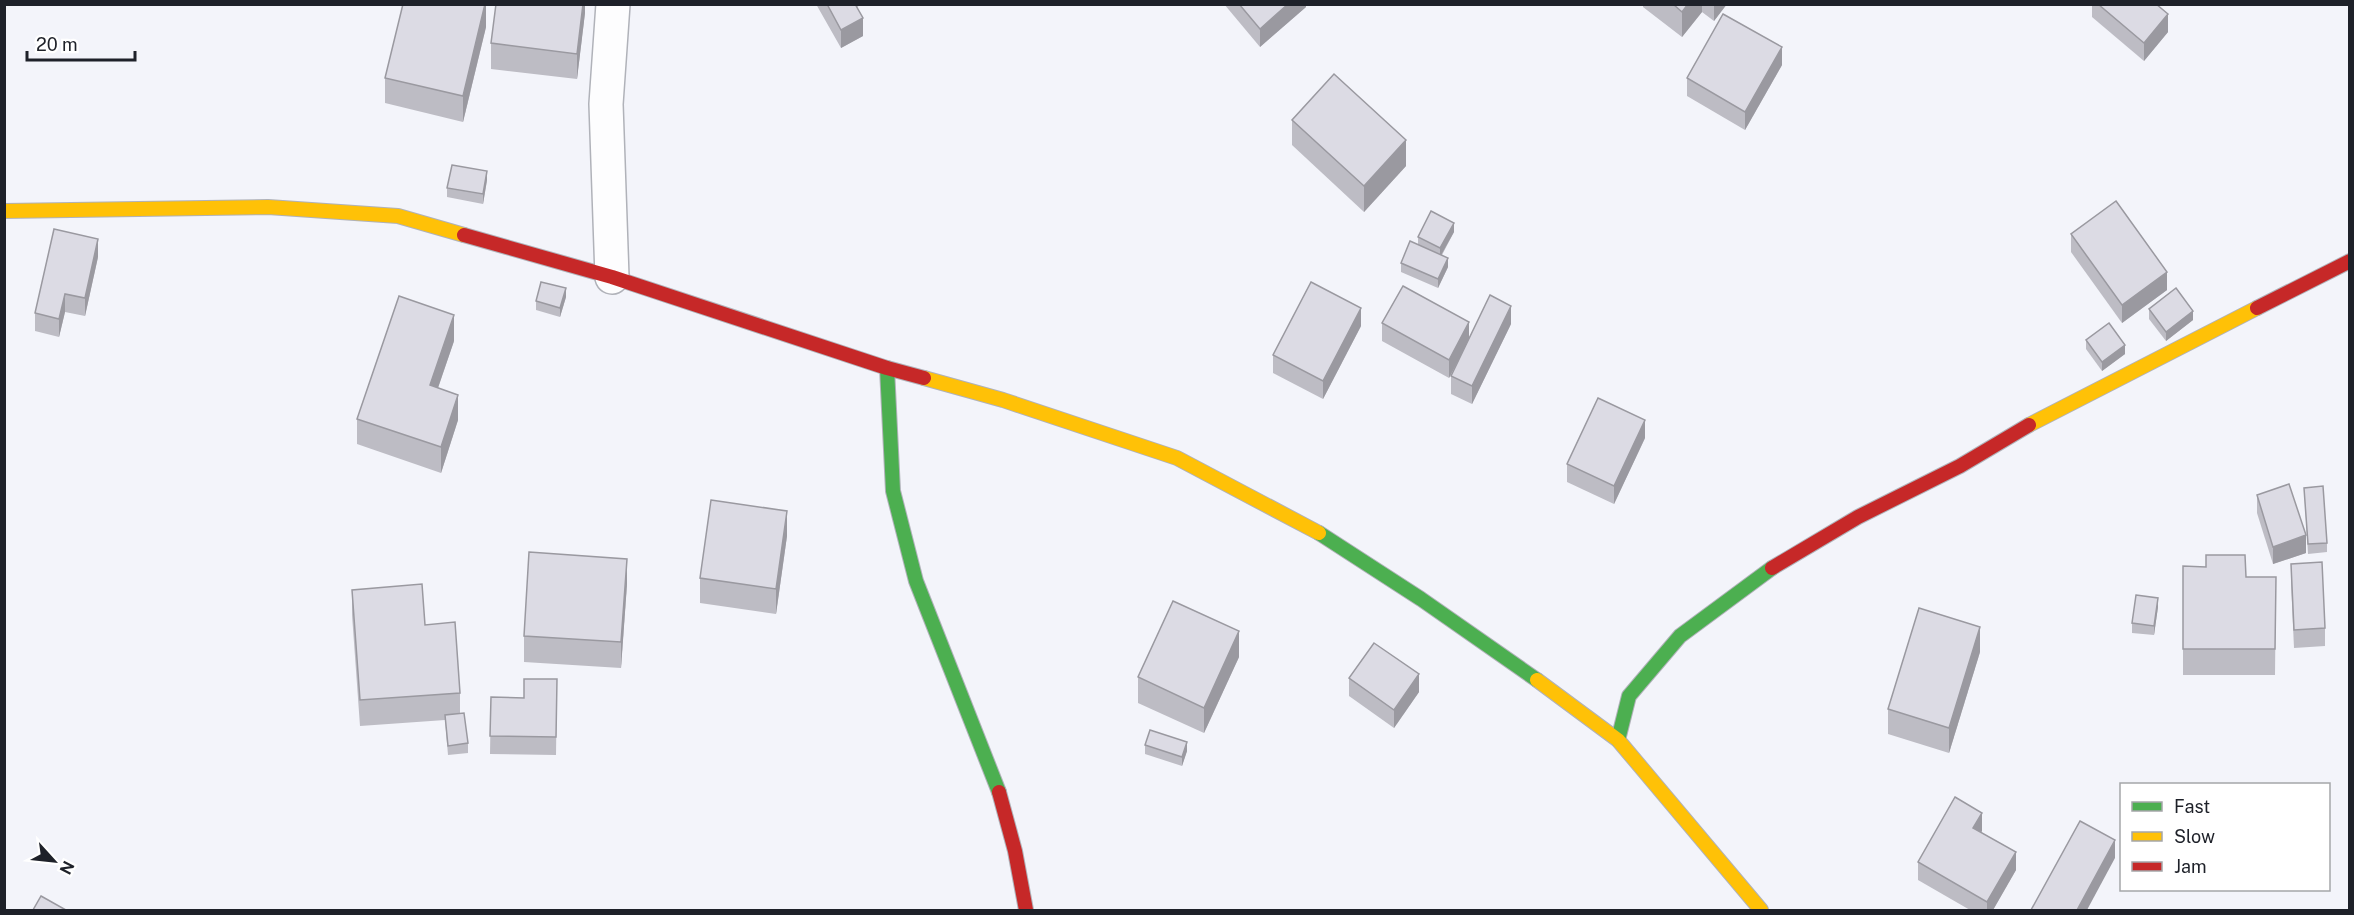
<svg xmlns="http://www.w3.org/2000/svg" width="2354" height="915" viewBox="0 0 2354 915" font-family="'Public Sans',sans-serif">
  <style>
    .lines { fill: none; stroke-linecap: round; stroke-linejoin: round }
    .street-casing { stroke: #b0b2b9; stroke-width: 36 }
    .fast-casing { stroke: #b0b2b9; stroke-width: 16 }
    .slow-casing { stroke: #b0b2b9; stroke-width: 16 }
    .jam-casing { stroke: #b0b2b9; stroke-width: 16 }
    .street { stroke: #fdfdfe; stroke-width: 33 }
    .fast { stroke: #4caf50; stroke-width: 14 }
    .slow { stroke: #ffc107; stroke-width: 14 }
    .jam { stroke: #c62828; stroke-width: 14 }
    .wall { fill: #bdbcc4 }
    .shaded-wall { fill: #9a99a0 }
    .building { fill: #dcdbe4; stroke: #9a99a0; stroke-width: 1.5 }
  </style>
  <rect width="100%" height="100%" fill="#f3f4fa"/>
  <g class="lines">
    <defs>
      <polyline id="street" points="612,277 606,104 613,4"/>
      <g id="fast">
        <polyline points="887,368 893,491 916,581 999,792"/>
        <polyline points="1319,533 1421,599 1537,680"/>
        <polyline points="1618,740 1629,696 1680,636 1772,568"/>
      </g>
      <g id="slow">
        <polyline points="4,211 268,207 398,216 464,235"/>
        <polyline points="924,378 1003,400 1177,458 1319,533"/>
        <polyline points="2029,425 2257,308"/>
        <polyline points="1537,680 1618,740 1761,910"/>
      </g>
      <g id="jam">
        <polyline points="464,235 612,277 887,368 924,378"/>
        <polyline points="2257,308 2350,261"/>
        <polyline points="1772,568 1858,517 1960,466 2029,425"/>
        <polyline points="999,792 1015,851 1026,910"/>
      </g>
    </defs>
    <!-- street casing -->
    <use href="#street" class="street-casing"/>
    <!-- fast casing -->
    <use href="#fast" class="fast-casing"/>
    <!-- slow casing -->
    <use href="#slow" class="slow-casing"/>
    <!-- jam casing -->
    <use href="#jam" class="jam-casing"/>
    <!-- street -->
    <use href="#street" class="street"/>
    <!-- fast -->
    <use href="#fast" class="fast"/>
    <!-- slow -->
    <use href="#slow" class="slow"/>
    <!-- jam -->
    <use href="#jam" class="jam"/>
  </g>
  <!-- wall -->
  <g class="wall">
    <polygon points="486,4 486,27 463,122 385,103 385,78"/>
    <polygon points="585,4 585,13 577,79 491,69 491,43"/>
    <polygon points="816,4 862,4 857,7 863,36 841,48"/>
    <polygon points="1224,4 1306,4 1306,7 1260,47"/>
    <polygon points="1643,4 1727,4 1714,21 1702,12 1682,37 1643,7"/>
    <polygon points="2092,4 2156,4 2168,32 2144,61 2092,17"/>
    <polygon points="1782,65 1745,130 1687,96 1687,78"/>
    <polygon points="1292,120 1406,166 1364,212 1292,145"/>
    <polygon points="487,180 483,204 447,197 447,188"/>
    <polygon points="1454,232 1442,255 1448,267 1438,288 1401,272 1401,263 1418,245 1418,237"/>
    <polygon points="2071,234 2167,290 2122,323 2071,252"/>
    <polygon points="98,257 85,316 65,312 59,337 35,331 35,313"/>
    <polygon points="566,297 560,317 536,310 536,301"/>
    <polygon points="2149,309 2193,320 2166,341 2149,319"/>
    <polygon points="1382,323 1469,337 1511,324 1472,404 1451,394 1451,376 1457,363 1449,378 1382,341"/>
    <polygon points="1361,326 1323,399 1273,373 1273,355"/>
    <polygon points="2086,340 2125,354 2102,371 2086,349"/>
    <polygon points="454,341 438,388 458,420 441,473 357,444 357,419"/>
    <polygon points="1645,438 1614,504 1567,482 1567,464"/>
    <polygon points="2304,488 2327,543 2327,552 2308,554"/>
    <polygon points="2257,495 2306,553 2273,564 2257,513"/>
    <polygon points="787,536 776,614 700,603 700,578"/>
    <polygon points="2291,564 2325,628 2325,646 2294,648 2291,582"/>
    <polygon points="2183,566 2246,577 2276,577 2275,675 2183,675"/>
    <polygon points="627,584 621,668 524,662 524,636"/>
    <polygon points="352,590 425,625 460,693 460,713 468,743 468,753 448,755 445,720 360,726 352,615"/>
    <polygon points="2158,607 2154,635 2132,633 2132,623"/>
    <polygon points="1980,652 1949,753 1888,734 1888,709"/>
    <polygon points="1239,657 1204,733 1138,703 1138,677"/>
    <polygon points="1349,678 1419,692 1394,728 1349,696"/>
    <polygon points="557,679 556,755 490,754 491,697 524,698"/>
    <polygon points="1145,745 1187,751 1182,766 1145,754"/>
    <polygon points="1982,831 1981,832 2016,870 1993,910 1970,910 1918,880 1918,862"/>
  </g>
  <!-- shaded-wall -->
  <g class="shaded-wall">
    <polygon points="485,4 486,4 486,27 463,122 463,96"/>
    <polygon points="583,4 585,4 585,13 577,79 577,54"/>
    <polygon points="1288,4 1306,4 1306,7 1260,47 1260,29"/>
    <polygon points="1688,4 1702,4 1702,12 1682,37 1682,12"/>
    <polygon points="1714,4 1727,4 1714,21"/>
    <polygon points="2168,14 2168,32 2144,61 2144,43"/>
    <polygon points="863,18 863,36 841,48 841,30"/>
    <polygon points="1782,47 1782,65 1745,130 1745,112"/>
    <polygon points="1406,140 1406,166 1364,212 1364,186"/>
    <polygon points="487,171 487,180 483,204 483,194"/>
    <polygon points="1454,223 1454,232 1440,257 1440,248"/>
    <polygon points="98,239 98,257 85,316 85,298"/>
    <polygon points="1448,258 1448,267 1438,288 1438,279"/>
    <polygon points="2167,272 2167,290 2122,323 2122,305"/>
    <polygon points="566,288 566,297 560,317 560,308"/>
    <polygon points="65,294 65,312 59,337 59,319"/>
    <polygon points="1511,306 1511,324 1472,404 1472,386"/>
    <polygon points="1361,308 1361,326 1323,399 1323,381"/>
    <polygon points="2193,311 2193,320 2166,341 2166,332"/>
    <polygon points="454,315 454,341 430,411 430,385"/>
    <polygon points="1469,322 1469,340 1449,378 1449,360"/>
    <polygon points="2125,345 2125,354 2102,371 2102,362"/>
    <polygon points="458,395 458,420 441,473 441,447"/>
    <polygon points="1645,420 1645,438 1614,504 1614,486"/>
    <polygon points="787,511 787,536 776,614 776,589"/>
    <polygon points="2306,535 2306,553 2273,564 2273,547"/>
    <polygon points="627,559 627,584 621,668 621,642"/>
    <polygon points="2158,598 2158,607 2154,635 2154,626"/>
    <polygon points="1980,627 1980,652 1949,753 1949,728"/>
    <polygon points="1239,631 1239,657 1204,733 1204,708"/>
    <polygon points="1419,674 1419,692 1394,728 1394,710"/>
    <polygon points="1187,742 1187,751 1182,766 1182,757"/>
    <polygon points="1982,813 1982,831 1973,846 1973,828"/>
    <polygon points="2115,840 2115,858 2087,910 2077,910"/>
    <polygon points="2016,852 2016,870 1993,910 1987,910 1987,902"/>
  </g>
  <!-- building -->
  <g class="building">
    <polygon points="403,4 485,4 463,96 385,78"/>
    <polygon points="496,4 583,4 577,54 491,43"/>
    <polygon points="827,4 855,4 863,18 841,30"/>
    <polygon points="1239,4 1288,4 1260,29"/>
    <polygon points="1673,4 1688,4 1682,12"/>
    <polygon points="2098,4 2156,4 2168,14 2144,43"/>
    <polygon points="1723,14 1782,47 1745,112 1687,78"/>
    <polygon points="1334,74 1406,140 1364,186 1292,120"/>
    <polygon points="452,165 487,171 483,194 447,188"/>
    <polygon points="2116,201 2167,272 2122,305 2071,234"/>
    <polygon points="1431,211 1454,223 1440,248 1418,237"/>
    <polygon points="54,229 98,239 85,298 65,294 59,319 35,313"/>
    <polygon points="1410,241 1448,258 1438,279 1401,263"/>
    <polygon points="541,282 566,288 560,308 536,301"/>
    <polygon points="1311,282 1361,308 1323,381 1273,355"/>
    <polygon points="1403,286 1469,322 1449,360 1382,323"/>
    <polygon points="2176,288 2193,311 2166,332 2149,309"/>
    <polygon points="1490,295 1511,306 1472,386 1451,376"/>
    <polygon points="399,296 454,315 430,385 458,395 441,447 357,419"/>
    <polygon points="2109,323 2125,345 2102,362 2086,340"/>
    <polygon points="1598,398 1645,420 1614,486 1567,464"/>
    <polygon points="2289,484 2306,535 2273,547 2257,495"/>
    <polygon points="2323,486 2327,543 2308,544 2304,488"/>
    <polygon points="711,500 787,511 776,589 700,578"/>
    <polygon points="529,552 627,559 621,642 524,636"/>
    <polygon points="2206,555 2245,555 2246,577 2276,577 2275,649 2183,649 2183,566 2206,567"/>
    <polygon points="2322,562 2325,628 2294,630 2291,564"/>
    <polygon points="422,584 425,625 455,622 460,693 360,700 352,590"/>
    <polygon points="2136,595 2158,598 2154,626 2132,623"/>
    <polygon points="1173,601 1239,631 1204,708 1138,677"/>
    <polygon points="1919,608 1980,627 1949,728 1888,709"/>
    <polygon points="1374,643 1419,674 1394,710 1349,678"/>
    <polygon points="524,679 557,679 556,737 490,736 491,697 524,698"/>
    <polygon points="464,713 468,743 448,746 445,715"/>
    <polygon points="1150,730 1187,742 1182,757 1145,745"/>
    <polygon points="1955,797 1982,813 1973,828 2016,852 1987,902 1918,862"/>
    <polygon points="2080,821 2115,840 2077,910 2031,910"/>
    <polygon points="41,896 66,910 33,910"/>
  </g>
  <!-- border -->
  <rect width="2354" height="915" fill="none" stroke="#1e2129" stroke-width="12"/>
  <!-- legend -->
  <rect x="2120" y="783" width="210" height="108" fill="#ffffff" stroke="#a5a6a9" stroke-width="1.5"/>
  <rect x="2132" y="802" width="30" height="9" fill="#4caf50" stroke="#a5a6a9" stroke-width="1.5"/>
  <text x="2174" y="813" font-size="18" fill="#1e2129">Fast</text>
  <rect x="2132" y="832" width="30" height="9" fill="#ffc107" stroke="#a5a6a9" stroke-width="1.5"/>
  <text x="2174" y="843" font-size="18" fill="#1e2129">Slow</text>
  <rect x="2132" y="862" width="30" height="9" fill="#c62828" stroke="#a5a6a9" stroke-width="1.5"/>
  <text x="2174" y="873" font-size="18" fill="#1e2129">Jam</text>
  <!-- north arrow -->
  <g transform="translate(54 861) rotate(117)" stroke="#ffffff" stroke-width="4.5" paint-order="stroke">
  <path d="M0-4.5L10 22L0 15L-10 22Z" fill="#1e2129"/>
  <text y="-9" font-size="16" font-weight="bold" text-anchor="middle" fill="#1e2129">N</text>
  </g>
  <!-- scale -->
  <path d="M27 51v9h108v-9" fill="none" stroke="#1e2129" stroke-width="3"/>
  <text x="36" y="51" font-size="18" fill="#1e2129" stroke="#ffffff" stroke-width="4.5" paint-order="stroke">20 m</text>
</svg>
